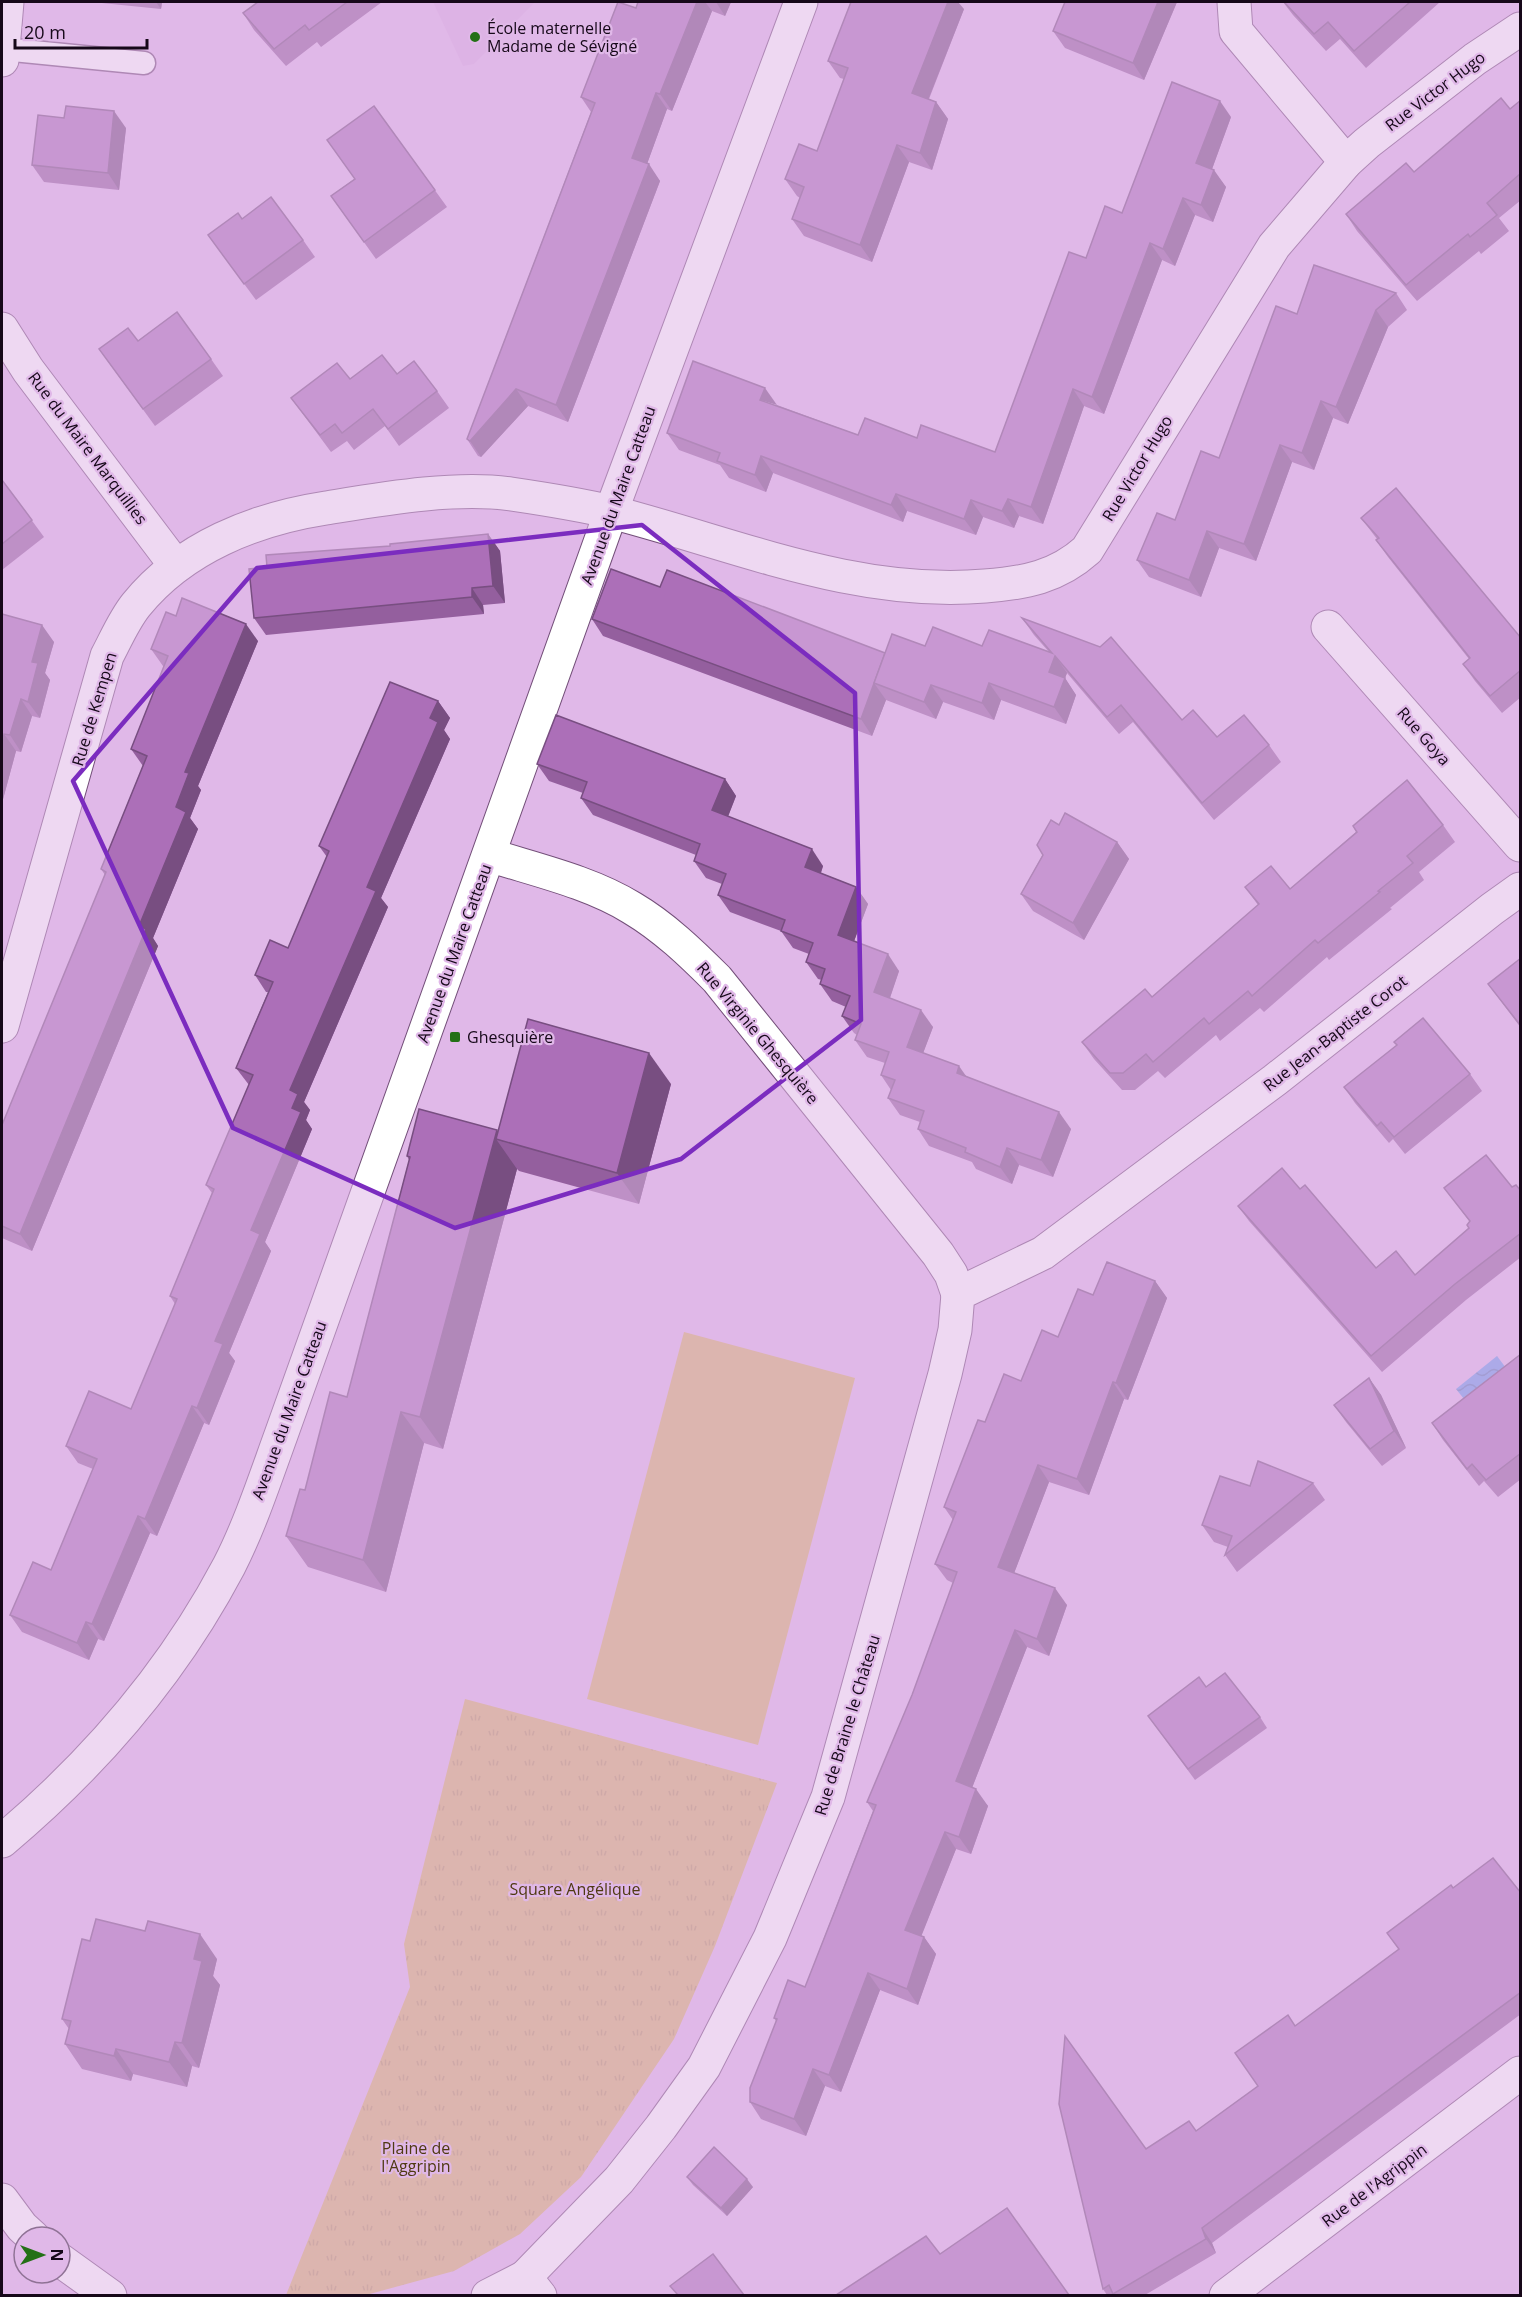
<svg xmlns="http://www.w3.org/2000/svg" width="1522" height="2297" viewBox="0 0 1522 2297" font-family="'Open Sans',sans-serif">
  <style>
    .built { fill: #daade3 }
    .grass { fill: #d8b16a }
    .park { fill: url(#park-tufts) }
    .water { fill: url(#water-waves) }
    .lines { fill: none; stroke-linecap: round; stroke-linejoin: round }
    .lane-casing { stroke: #734f79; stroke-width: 25 }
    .street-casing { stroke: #734f79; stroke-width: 35 }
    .lane { stroke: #fff; stroke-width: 22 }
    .street { stroke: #fff; stroke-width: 33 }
    .wall { fill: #945f9e }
    .shaded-wall { fill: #784e81 }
    .building { fill: #ac6fb8; stroke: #784e81; stroke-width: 1.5 }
    .marked { fill: none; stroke: #7b2cbf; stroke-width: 4.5; stroke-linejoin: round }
    .poi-dot { fill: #237016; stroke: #e0b8e8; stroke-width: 2 }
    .labels { text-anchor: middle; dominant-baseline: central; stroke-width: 4.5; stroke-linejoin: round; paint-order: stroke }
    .poi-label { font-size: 16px; fill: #160819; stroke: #e0b8e8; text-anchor: start }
    .street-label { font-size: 16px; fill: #160819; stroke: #e0b8e8 }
    .park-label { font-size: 16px; fill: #4f3a12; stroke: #e0b8e8 }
  </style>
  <defs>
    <pattern id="park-tufts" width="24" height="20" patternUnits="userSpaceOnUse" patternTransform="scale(1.5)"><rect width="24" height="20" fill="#d8b16a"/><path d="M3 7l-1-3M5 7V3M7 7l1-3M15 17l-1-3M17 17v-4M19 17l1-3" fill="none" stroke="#b9975b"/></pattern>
    <pattern id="water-waves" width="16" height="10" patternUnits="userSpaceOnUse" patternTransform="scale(1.5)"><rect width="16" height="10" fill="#6d9ae8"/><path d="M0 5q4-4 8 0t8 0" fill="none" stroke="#597cbb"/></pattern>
  </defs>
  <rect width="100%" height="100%" fill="#e0b8e8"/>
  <!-- built -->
  <polygon class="built" points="433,2 535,2 474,64 463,66"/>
  <!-- grass -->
  <polygon class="grass" points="684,1332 855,1378 758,1745 587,1699"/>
  <!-- park -->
  <polygon class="park" points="465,1699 777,1783 715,1946 674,2039 581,2177 520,2234 454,2271 366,2295 286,2295 410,1987 404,1944"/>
  <!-- water -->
  <polygon class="water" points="1497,1356 1512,1376 1472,1409 1456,1389"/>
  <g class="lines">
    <defs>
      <polyline id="lane" points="3,49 144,63"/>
      <g id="street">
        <polyline points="1234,2 1236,31 1346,162"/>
        <polyline points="2,60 7,2"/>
        <polyline points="2,329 28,370 176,566"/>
        <polyline points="1328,627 1520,845"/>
        <path d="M489,855C536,870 590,882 632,908C664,927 691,953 717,979L938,1254L951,1274L958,1294"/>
        <path d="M2,1026L107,656C116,639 124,620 136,605C183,547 255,519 326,508C382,499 455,486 511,494C545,499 578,504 611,512C735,544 855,597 985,586C1025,583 1057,577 1087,550L1274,246L1346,162L1367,143L1475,59L1520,29"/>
        <path d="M2,1841C95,1763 172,1674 229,1566C250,1525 265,1479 281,1435L611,512L801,2"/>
        <polyline points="2,2200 22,2227 33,2237"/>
        <polyline points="60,2260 110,2296"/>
        <polyline points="488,2296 525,2277"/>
        <polyline points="540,2296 525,2277 619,2180 661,2127 704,2067 770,1938 828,1797 945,1374 955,1330 958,1294 1043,1253 1275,1080 1492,909 1520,889"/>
        <polyline points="1226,2296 1520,2073"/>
      </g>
    </defs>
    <!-- lane casing -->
    <use href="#lane" class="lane-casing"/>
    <!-- street casing -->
    <use href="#street" class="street-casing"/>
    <!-- lane -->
    <use href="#lane" class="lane"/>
    <!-- street -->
    <use href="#street" class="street"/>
  </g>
  <!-- wall -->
  <g class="wall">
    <polygon points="92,2 162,2 161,9"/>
    <polygon points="258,2 382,2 321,47 317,42 286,66 254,30 243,13"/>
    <polygon points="638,2 731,2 725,16 712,11 672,111 667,109 647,164 660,181 568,422 528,406 481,457 478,456 467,439 591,112 581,97 636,8"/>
    <polygon points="1177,2 1144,80 1065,48 1053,31"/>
    <polygon points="1283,2 1440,2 1366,68 1340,39 1326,51 1293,15"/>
    <polygon points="964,9 929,99 936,102 948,119 932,170 909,162 872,262 804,236 792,219 800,198 797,196 785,179 817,151 844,79 840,78 828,61"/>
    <polygon points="1521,100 1521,200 1499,218 1509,231 1481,254 1479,251 1417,301 1357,231 1346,214 1414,172 1510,109"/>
    <polygon points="374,106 447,207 376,259 331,196 354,179"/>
    <polygon points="1231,117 1212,169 1226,187 1213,222 1195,215 1175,266 1162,260 1104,414 1084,406 1043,524 1019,516 1014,528 983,517 976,535 907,511 903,522 773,473 766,492 729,478 720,465 679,450 667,433 777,405 858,435 917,438 995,452 1086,258 1122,213"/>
    <polygon points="126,128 119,190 44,182 32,165"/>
    <polygon points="242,219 303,240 315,257 256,300 208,235"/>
    <polygon points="1396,293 1407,310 1388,327 1348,424 1333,418 1314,470 1292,462 1256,561 1219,548 1201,597 1149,577 1137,560 1175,520 1219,458 1297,314"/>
    <polygon points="99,349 211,359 223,376 155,426"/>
    <polygon points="397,374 437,391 449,408 399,446 385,426 354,450 347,441 331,452 291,398 350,379"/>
    <polygon points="2,480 44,537 2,570"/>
    <polygon points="1361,518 1521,638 1521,697 1502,713 1475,681 1463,664 1469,659 1388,557 1376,540 1377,539"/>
    <polygon points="488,534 500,551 505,603 483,605 484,614 266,635 254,618 267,567 390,546"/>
    <polygon points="660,587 885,653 925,646 982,646 1049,652 1034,635 1022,618 1182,720 1217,737 1269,745 1281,762 1214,820 1133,722 1119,734 1067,673 1065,678 1076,695 1066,724 1001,700 994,720 943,702 936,719 886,700 872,736 603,636 592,619"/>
    <polygon points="2,614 54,642 45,673 50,680 40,718 32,716 21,752 16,751 2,803"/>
    <polygon points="176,616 258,641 198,786 201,790 190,818 198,829 153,938 158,946 32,1251 2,1238 2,1125 105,875 101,869 143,766 131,749 164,667 163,666 151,649"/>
    <polygon points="438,701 450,718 444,730 450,739 381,898 388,907 304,1102 310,1110 306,1120 312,1129 265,1242 271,1251 229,1353 235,1361 209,1425 204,1423 157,1536 150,1533 104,1641 98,1639 89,1660 22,1632 10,1615 51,1570 93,1469 78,1463 66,1446 131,1409 175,1304 170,1296 212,1193 206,1185 249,1085 236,1068 268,992 266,992 255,975 288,948 327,857 319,846"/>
    <polygon points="537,764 725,779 736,796 728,816 823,866 821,873 856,887 868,904 854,941 899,971 890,998 933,1027 923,1053 966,1076 1071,1129 1053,1177 1019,1165 1012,1184 976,1169 972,1162 929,1146 918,1129 920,1122 900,1115 888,1098 891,1090 881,1075 885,1063 867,1057 855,1040 857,1035 854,1033 842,1016 846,1007 832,1001 820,984 822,980 818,979 806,962 809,954 793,948 781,931 730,912 718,895 722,884 706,878 694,861 696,855 593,815 581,798 583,793 549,781"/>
    <polygon points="1059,825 1117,842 1129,859 1084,940 1033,911 1021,894"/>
    <polygon points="1443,825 1455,842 1419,872 1424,880 1390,908 1392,909 1329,960 1327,957 1264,1012 1260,1008 1220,1041 1216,1035 1165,1078 1158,1071 1135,1090 1122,1090 1094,1059 1082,1042 1152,997 1258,905 1245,887 1290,889 1356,832 1353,826"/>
    <polygon points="1521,958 1521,1028 1488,984"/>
    <polygon points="1470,1074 1482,1091 1405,1154 1393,1139 1389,1143 1355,1103 1344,1087"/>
    <polygon points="671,1084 639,1204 519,1171 517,1169 443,1449 424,1443 386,1592 308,1567 286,1536 305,1490 347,1397 409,1160 407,1156 498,1133"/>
    <polygon points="1512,1187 1521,1191 1521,1257 1466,1300 1382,1372 1249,1221 1238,1206 1300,1189 1376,1268 1415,1275 1469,1228 1470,1222 1444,1188"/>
    <polygon points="1155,1281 1167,1298 1128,1400 1124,1399 1089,1495 1049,1482 1014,1573 1067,1605 1049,1656 1027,1647 972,1788 988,1806 971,1854 956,1849 921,1936 924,1937 936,1954 918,2005 880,1990 841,2092 825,2086 806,2136 761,2119 750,2102 776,2021 774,2018 805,1987 873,1811 867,1802 912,1695 953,1583 947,1580 935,1564 953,1520 944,1507 985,1422 1021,1381 1093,1295"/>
    <polygon points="1521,1354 1521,1479 1498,1497 1484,1481 1479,1486 1443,1440 1432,1423"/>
    <polygon points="1369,1378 1381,1395 1406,1448 1382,1466 1346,1422 1334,1405"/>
    <polygon points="1313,1483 1325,1500 1237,1572 1225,1555 1228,1547 1214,1542 1202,1525 1250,1486"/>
    <polygon points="1206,1687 1260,1717 1267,1728 1195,1780 1148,1716"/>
    <polygon points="1453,1888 1521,1893 1521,2014 1212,2243 1216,2253 1145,2295 1107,2295 1103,2289 1146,2149 1196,2131 1258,2086 1399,1950 1387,1933"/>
    <polygon points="90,1941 217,1959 213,1976 220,1985 199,2068 192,2066 187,2087 133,2074 131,2081 82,2069 65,2044 69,2029 62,2019"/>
    <polygon points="687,2177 753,2187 727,2216 693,2185"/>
  </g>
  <!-- shaded-wall -->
  <g class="shaded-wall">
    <polygon points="156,2 162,2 161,9"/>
    <polygon points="697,2 705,2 712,11 672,111 660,94"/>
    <polygon points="716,2 731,2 725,16"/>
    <polygon points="948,2 958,2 964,9 924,110 912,93"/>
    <polygon points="1158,2 1177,2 1144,80 1133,63"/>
    <polygon points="656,93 667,109 643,175 632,158"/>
    <polygon points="1220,101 1231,117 1208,180 1196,163"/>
    <polygon points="936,102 948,119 932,170 920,153"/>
    <polygon points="114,111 126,128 119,190 108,173"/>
    <polygon points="897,145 909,162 872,262 860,245"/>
    <polygon points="649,164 660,181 568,422 556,405"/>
    <polygon points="1214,170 1226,187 1213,222 1201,205"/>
    <polygon points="1183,198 1195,215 1175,266 1163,249"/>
    <polygon points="1150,243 1162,260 1104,414 1092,397"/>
    <polygon points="1376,310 1388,327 1348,424 1336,407"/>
    <polygon points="765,388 777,405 760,400"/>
    <polygon points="516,389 528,406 481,457 470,441"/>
    <polygon points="1073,389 1084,406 1043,524 1031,507"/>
    <polygon points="1321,401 1333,418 1314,470 1302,453"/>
    <polygon points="1280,445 1292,462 1256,561 1244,544"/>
    <polygon points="761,456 773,473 766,492 755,475"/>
    <polygon points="896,494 907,511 903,522 891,505"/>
    <polygon points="1008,499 1019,516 1014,528 1002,511"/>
    <polygon points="971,500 983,517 976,535 964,519"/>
    <polygon points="1207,531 1219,548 1201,597 1189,580"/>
    <polygon points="488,534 500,551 505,603 493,586"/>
    <polygon points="472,588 483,605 484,614 472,597"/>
    <polygon points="246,624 258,641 198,786 201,790 190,818 198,829 153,938 158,946 32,1251 20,1234 139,926 176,807 185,772"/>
    <polygon points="42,625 54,642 45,673 50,680 40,718 28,702 32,662"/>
    <polygon points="885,653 874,683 886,700 872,736 861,719"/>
    <polygon points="1055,656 1067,673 1065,678 1076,695 1066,724 1054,707 1049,672"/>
    <polygon points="989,683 1001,700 994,720 982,703"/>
    <polygon points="931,685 943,702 936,719 924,702"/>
    <polygon points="21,699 32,716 21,752 10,735"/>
    <polygon points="438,701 450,718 444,730 450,739 381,898 388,907 304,1102 310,1110 306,1120 312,1129 265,1242 271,1251 229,1353 235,1361 209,1425 197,1408 215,1341 292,1108 290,1090 430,718"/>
    <polygon points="4,734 16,751 2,803 2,744"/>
    <polygon points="725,779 736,796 724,827 712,810"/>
    <polygon points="1117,842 1129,859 1084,940 1073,923"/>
    <polygon points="812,849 823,866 817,884 805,867"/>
    <polygon points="856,887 868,904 850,952 838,935"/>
    <polygon points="888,954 899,971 886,1009 874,992"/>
    <polygon points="921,1010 933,1027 919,1064 907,1047"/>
    <polygon points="649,1053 671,1084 639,1204 617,1173"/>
    <polygon points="959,1066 971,1083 957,1073"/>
    <polygon points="1059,1112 1071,1129 1053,1177 1041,1160"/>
    <polygon points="497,1130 504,1142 496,1139 517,1169 443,1449 420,1417"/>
    <polygon points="1007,1148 1019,1165 1012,1184 1000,1167"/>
    <polygon points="1155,1281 1167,1298 1128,1400 1116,1383"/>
    <polygon points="1369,1378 1381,1395 1406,1448 1394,1431"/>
    <polygon points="1113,1382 1124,1399 1089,1495 1077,1479"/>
    <polygon points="192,1406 204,1423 157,1536 145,1519"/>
    <polygon points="401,1412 424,1443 386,1592 363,1560"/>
    <polygon points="1038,1465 1049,1482 1010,1584 998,1567"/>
    <polygon points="138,1516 150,1533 104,1641 92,1624"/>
    <polygon points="1055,1588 1067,1605 1049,1656 1037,1639"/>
    <polygon points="86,1622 98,1639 89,1660 77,1643"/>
    <polygon points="1015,1630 1027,1647 968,1798 956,1781"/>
    <polygon points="976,1789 988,1806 971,1854 959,1837"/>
    <polygon points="945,1832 956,1849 917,1947 905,1930"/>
    <polygon points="200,1934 217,1959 213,1976 220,1985 199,2068 182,2043 194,1959"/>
    <polygon points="924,1937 936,1954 918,2005 907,1989"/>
    <polygon points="868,1973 880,1990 841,2092 829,2075"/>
    <polygon points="175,2042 192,2066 187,2087 169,2062"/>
    <polygon points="116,2049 133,2074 131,2081 114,2056"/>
    <polygon points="813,2069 825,2086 806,2136 794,2119"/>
    <polygon points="747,2179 753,2187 727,2216 721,2208"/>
    <polygon points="1202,2228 1212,2243 1216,2253 1206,2239"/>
  </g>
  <!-- building -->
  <g class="building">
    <polygon points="258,2 347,2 309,30 305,25 274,49 243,13"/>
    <polygon points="618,2 636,8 638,2 697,2 660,94 656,93 632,158 649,164 556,405 516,389 470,441 467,439 595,103 581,97"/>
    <polygon points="851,2 948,2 912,93 936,102 920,153 897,145 860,245 792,219 804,187 785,179 799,144 817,151 848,68 828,61"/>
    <polygon points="1065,2 1158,2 1133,63 1053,31"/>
    <polygon points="1284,2 1410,2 1354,51 1328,22 1314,34"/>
    <polygon points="1172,82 1220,101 1196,163 1214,170 1201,205 1183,198 1163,249 1150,243 1092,397 1073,389 1031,507 1008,499 1002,511 971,500 964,519 896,494 891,505 761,456 755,475 717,461 720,453 667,433 693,361 765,388 760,400 858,435 865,418 917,438 921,425 995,452 1069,252 1086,258 1105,206 1122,213"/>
    <polygon points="1501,98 1510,109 1521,100 1521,173 1487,203 1497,215 1470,237 1468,234 1406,285 1346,214 1406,163 1414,172"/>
    <polygon points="66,106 114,111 108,173 32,165 38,115 64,118"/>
    <polygon points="374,106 435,190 364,242 331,196 355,179 327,140"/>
    <polygon points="271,197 303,240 244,284 208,235 238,213 242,219"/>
    <polygon points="1314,265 1396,293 1376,310 1336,407 1321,401 1302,453 1280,445 1244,544 1207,531 1189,580 1137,560 1157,513 1175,520 1201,451 1219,458 1276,306 1297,314"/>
    <polygon points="177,312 211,359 143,409 99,349 128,328 138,341"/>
    <polygon points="382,355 397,374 414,361 437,391 388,429 373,409 342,433 335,424 320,435 291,398 337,363 350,379"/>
    <polygon points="2,480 32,520 2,544"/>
    <polygon points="1396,488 1521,638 1521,670 1490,696 1463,664 1470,658 1376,540 1379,538 1361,518"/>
    <polygon points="488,534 493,586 472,588 472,597 254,618 249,569 267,567 266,555 390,546 390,544"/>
    <polygon points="611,569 660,587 667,570 885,653 861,719 592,619"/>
    <polygon points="182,598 246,624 185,772 189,773 176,807 186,812 139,926 146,929 20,1234 2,1226 2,1125 106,872 101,869 147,756 131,749 168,656 151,649 166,612 176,616"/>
    <polygon points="2,614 42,625 32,662 38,663 28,702 21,699 10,735 4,734 2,744"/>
    <polygon points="1022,618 1100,647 1111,637 1182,720 1193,710 1217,737 1244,715 1269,745 1202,803 1121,705 1107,717 1055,656 1049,672 1065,678 1054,707 989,683 982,703 931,685 924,702 874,683 892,634 925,646 933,627 982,646 989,630 1052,653"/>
    <polygon points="390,682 438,701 430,718 438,722 367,887 376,891 290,1090 298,1094 292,1108 301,1112 251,1230 260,1234 215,1341 223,1344 197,1408 192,1406 145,1519 138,1516 92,1624 86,1622 77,1643 10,1615 33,1562 51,1570 97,1459 66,1446 89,1391 131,1409 177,1299 170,1296 214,1189 206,1185 253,1075 236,1068 273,982 255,975 270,940 288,948 329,851 319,846"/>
    <polygon points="556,715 725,779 712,810 812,849 805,867 856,887 838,935 888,954 874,992 921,1010 907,1047 959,1066 957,1073 1059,1112 1041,1160 1007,1148 1000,1167 965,1152 966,1148 918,1129 924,1111 888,1098 895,1080 881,1075 889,1052 855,1040 861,1024 842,1016 850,996 820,984 825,969 806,962 813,943 781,931 785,920 718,895 726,874 694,861 700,844 581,798 587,782 537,764"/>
    <polygon points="1407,780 1443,825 1407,856 1413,863 1378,891 1380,892 1318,943 1315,940 1252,996 1248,991 1209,1024 1204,1018 1153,1062 1146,1054 1123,1073 1110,1073 1082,1042 1145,989 1152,997 1259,904 1245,887 1271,866 1290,889 1357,832 1353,826"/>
    <polygon points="1065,813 1117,842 1073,923 1021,894 1043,855 1037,845 1051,820 1059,825"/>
    <polygon points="1521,958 1521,1026 1488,984"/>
    <polygon points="1423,1018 1470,1074 1394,1137 1381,1122 1377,1126 1344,1087 1397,1045 1394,1042"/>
    <polygon points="528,1019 649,1053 617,1173 496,1139"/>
    <polygon points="419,1109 497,1130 420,1417 401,1412 363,1560 286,1536 300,1489 305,1490 330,1392 347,1397 410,1157 407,1156"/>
    <polygon points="1486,1155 1512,1187 1516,1185 1521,1191 1521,1233 1455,1284 1371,1356 1238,1206 1282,1168 1300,1189 1305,1185 1376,1268 1396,1251 1415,1275 1469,1228 1467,1225 1470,1221 1444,1188"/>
    <polygon points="1107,1262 1155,1281 1116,1383 1113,1382 1077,1479 1038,1465 998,1567 1055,1588 1037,1639 1015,1630 956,1781 976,1789 959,1837 945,1832 905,1930 924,1937 907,1989 868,1973 829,2075 813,2069 794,2119 750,2102 750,2088 777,2019 774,2018 788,1980 805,1987 838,1903 876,1805 867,1802 912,1695 957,1572 935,1564 956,1512 944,1507 978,1420 985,1422 1004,1374 1021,1381 1042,1330 1058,1337 1078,1289 1093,1295"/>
    <polygon points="1521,1354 1521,1453 1486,1480 1472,1464 1467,1469 1432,1423"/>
    <polygon points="1369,1378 1394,1431 1370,1449 1334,1405"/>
    <polygon points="1258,1461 1313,1483 1225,1555 1232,1536 1202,1525 1220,1476 1250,1486"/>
    <polygon points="1225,1673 1260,1717 1188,1769 1148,1716 1199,1677 1206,1687"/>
    <polygon points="1493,1858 1521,1893 1521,1992 1202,2228 1206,2239 1113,2294 1109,2285 1103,2289 1059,2104 1065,2036 1146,2149 1189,2121 1196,2131 1258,2086 1235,2053 1288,2015 1295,2026 1399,1949 1387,1933 1451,1885 1453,1888"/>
    <polygon points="96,1919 145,1931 148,1921 200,1934 194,1959 202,1961 182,2043 175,2042 169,2062 116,2049 114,2056 65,2044 71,2021 62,2019 82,1939 90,1941"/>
    <polygon points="714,2147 747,2179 721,2208 687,2177"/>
    <polygon points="1007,2208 1069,2295 836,2295 926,2236 940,2254"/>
    <polygon points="713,2254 744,2295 678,2295 670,2286"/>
  </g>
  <!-- marked area -->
  <path d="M0 0H1522V2297H0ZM642,525L855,693L861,1020L681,1159L455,1228L233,1128L73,781L257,568Z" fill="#e0b8e8" fill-opacity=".55" fill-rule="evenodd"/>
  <path class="marked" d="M642,525L855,693L861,1020L681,1159L455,1228L233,1128L73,781L257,568Z"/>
  <!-- markers -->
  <g class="poi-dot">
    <circle cx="475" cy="37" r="6"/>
    <rect x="449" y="1031" width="12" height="12" rx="3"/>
  </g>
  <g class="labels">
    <!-- poi labels -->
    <g class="poi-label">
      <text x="487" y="28">École maternelle<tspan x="487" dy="18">Madame de Sévigné</tspan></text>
      <text x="467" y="1037">Ghesquière</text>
    </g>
    <!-- street labels -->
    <g class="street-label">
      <text transform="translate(1435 91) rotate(-37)">Rue Victor Hugo</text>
      <text transform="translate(88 448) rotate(53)">Rue du Maire Marquillies</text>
      <text transform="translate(1137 468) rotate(-59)">Rue Victor Hugo</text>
      <text transform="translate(618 495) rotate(-70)">Avenue du Maire Catteau</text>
      <text transform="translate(94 709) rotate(-73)">Rue de Kempen</text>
      <text transform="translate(1424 736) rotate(49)">Rue Goya</text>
      <text transform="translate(454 953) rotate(-70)">Avenue du Maire Catteau</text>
      <text transform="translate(758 1033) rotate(50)">Rue Virginie Ghesquière</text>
      <text transform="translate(1335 1033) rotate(-38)">Rue Jean-Baptiste Corot</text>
      <text transform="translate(289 1410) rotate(-70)">Avenue du Maire Catteau</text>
      <text transform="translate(847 1725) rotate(-73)">Rue de Braine le Château</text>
      <text transform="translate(1374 2185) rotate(-37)">Rue de l'Agrippin</text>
    </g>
    <!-- park labels -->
    <g class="park-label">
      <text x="575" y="1889">Square Angélique</text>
      <text x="416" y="2148">Plaine de<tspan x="416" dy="18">l'Aggripin</tspan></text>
    </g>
  </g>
  <!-- border -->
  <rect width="1522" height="2297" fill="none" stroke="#160819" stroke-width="6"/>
  <!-- north arrow -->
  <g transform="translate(42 2255) rotate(90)"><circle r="28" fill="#e0b8e8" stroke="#8f7295" stroke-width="1.5"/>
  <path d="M0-4.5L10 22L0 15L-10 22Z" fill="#237016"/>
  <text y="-9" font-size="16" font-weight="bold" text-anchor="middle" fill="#160819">N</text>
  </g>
  <!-- scale -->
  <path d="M15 39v9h132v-9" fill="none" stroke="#160819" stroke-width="3"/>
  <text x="24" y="39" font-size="18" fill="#160819" stroke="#e0b8e8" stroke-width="4.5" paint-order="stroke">20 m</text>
</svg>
